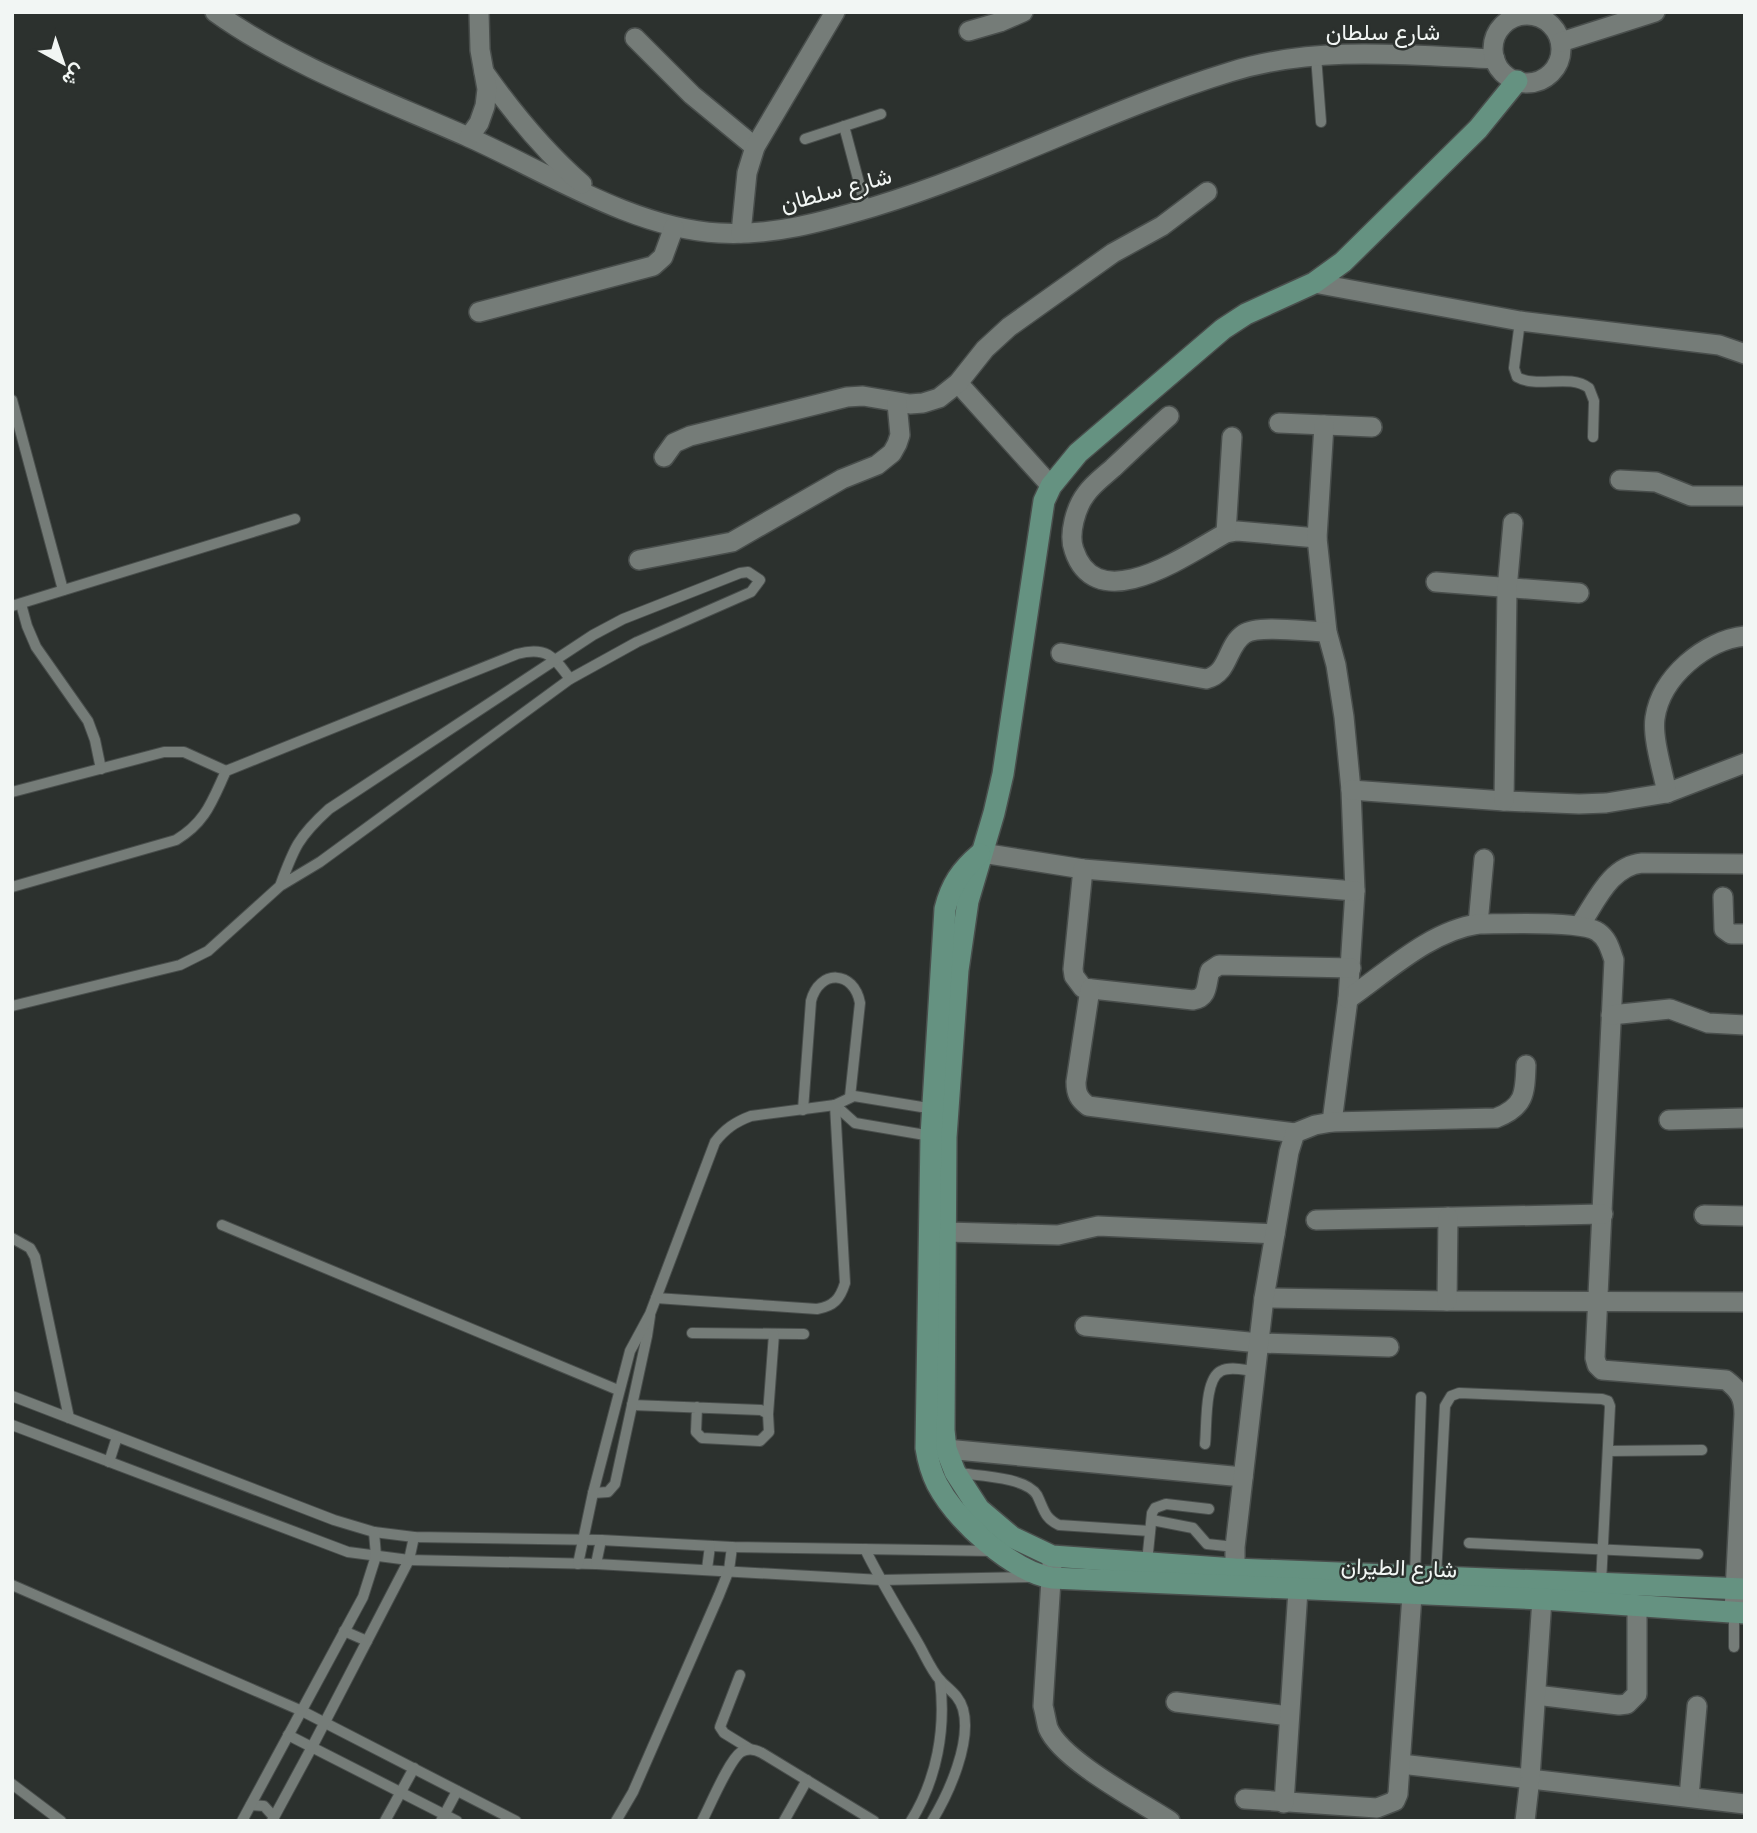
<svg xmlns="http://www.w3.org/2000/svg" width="1757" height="1833" viewBox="0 0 1757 1833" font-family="Karla,Vazirmatn,sans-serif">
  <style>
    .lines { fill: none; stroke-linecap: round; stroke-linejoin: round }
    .lane-casing { stroke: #494e4c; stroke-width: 12 }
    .street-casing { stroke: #494e4c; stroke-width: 22 }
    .secondary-casing { stroke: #494e4c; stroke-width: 24 }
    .lane { stroke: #757c78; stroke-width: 10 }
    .street { stroke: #757c78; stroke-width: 19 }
    .secondary { stroke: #659281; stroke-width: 21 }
    .labels { text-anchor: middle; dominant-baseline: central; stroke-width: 5; stroke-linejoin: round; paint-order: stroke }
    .street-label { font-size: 23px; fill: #f2f6f4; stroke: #2c312e }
  </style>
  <rect width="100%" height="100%" fill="#2c312e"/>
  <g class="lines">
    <defs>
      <g id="lane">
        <polyline points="1316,56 1321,122"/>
        <polyline points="844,126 866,209"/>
        <polyline points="805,139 881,114"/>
        <path d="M1520,321L1514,368L1517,377C1538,389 1569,373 1589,388L1594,401L1593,437"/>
        <polyline points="12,400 63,590"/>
        <polyline points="21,604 27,626 36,647 88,721 95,740 101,769"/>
        <polyline points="12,606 295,519"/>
        <polyline points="12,792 164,752 184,752 226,771"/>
        <path d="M12,887L176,840C206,822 212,801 226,771L517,654C547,646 554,657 570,679"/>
        <path d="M12,1006L180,965L208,951L280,886L320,862L570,679L637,642L751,592L760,580L748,572L740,573L623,619L593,635L329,809C298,837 294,848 280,886"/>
        <polyline points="835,1105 855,1123 931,1136"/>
        <path d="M803,1110L811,1001C819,969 854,970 860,1003L850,1097"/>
        <polyline points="222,1225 618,1390"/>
        <polyline points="12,1238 30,1248 35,1257 69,1418"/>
        <path d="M656,1298L817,1309C834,1306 840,1299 845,1283L835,1105"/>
        <polyline points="692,1333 804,1334"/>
        <polyline points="12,1396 334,1520 374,1532 414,1537 601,1540 732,1547 994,1551"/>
        <polyline points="632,1405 761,1410 768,1414 769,1432 760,1441 702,1438 696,1432 697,1407"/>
        <polyline points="768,1414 774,1334"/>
        <polyline points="12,1425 348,1552 409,1560 596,1564 881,1580 1034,1577"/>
        <path d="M1205,1444C1207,1427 1204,1379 1221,1371C1230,1366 1244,1370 1254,1371"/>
        <polyline points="1608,1451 1702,1450"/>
        <polyline points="109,1462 117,1437"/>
        <path d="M959,1473C979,1476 1026,1477 1037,1495C1044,1509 1044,1518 1059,1525L1150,1531"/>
        <polyline points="593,1493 608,1492 615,1484 647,1336 650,1316"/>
        <polyline points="1152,1520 1193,1528 1207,1544 1235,1547"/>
        <polyline points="1469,1543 1698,1554"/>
        <path d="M865,1549C881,1582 900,1612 918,1643C925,1655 931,1670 940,1680C949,1690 959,1695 963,1709C972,1742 949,1793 932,1821"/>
        <polyline points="1147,1562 1152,1513 1155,1508 1166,1504 1209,1509"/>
        <path d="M578,1564L593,1493L630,1351L650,1314L715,1142C725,1129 735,1122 751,1116L835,1105L854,1096L934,1109"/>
        <polyline points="596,1564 601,1540"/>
        <polyline points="707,1569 710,1546"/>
        <polyline points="1415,1575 1421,1397"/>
        <polyline points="1436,1576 1445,1406 1451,1396 1459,1393 1602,1399 1608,1401 1610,1406 1601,1583"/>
        <polyline points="12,1585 302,1711 516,1821"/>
        <polyline points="344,1631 367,1641"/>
        <polyline points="1734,1647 1734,1613"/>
        <polyline points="740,1675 720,1727 724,1733 750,1749"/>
        <polyline points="288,1735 457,1821"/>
        <polyline points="12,1784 61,1821"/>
        <polyline points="251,1805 264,1806 274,1817"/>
        <polyline points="242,1821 363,1597 376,1556 374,1532"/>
        <polyline points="272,1821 312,1747 409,1560 414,1537"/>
        <polyline points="385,1821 414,1768"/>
        <polyline points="441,1821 457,1791"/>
        <polyline points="616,1821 633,1792 719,1595 729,1570 732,1547"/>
        <path d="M702,1821C710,1806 729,1760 741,1752C748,1748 755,1749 762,1753L874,1821"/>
        <polyline points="784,1821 807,1780"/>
        <path d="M911,1821C937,1779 946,1729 940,1680"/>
      </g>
      <g id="street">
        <path d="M215,12C287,64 384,100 466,136C543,170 634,229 719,233C773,236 822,222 873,207C995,170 1109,109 1230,72C1316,45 1407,55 1495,59"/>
        <circle cx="1527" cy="49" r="34"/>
        <polyline points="969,31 1000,22 1023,12"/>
        <polyline points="635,38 692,95 755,147"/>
        <polyline points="1561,42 1655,12"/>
        <path d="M484,72C513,113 544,151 582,184"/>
        <polyline points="469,137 479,123 485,106 487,89 480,50 479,12"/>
        <polyline points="741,233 747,173 755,147 835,12"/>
        <polyline points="1314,283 1520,321 1719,345 1745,354"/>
        <polyline points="479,312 653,266 663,257 674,227"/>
        <polyline points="958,383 1051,486"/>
        <path d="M1169,416C1150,433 1132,450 1113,468C1104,476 1093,484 1086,494C1076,507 1068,534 1074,550C1097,620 1189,553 1226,533L1237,531L1317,538"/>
        <polyline points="1279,423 1372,427"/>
        <polyline points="1324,425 1317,538 1327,632 1336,665 1344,717 1351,790 1355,891 1348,999 1332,1122"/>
        <polyline points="664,457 674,443 690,436 847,397 863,396 910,404 923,403 939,398 958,383 985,349 1009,327 1113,253 1162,226 1207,192"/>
        <polyline points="1620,480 1656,482 1691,496 1745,496"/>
        <polyline points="1226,533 1232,437"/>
        <polyline points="639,560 732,542 842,479 877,465 892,453 897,444 900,435 897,403"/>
        <polyline points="1436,582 1579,593"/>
        <path d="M1061,653L1206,679C1230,673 1226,646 1244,634C1259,624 1308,632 1327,632"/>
        <polyline points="1351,790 1504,801 1579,804 1606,803 1667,793 1745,763"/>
        <path d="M1667,793C1663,772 1652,738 1655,718C1661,677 1705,640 1745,636"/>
        <polyline points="1504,801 1507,589 1513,523"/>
        <polyline points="982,853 1083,869 1355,891"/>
        <path d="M1083,869L1073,969L1074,976L1083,988L1193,1000C1209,998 1206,983 1210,971L1219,965L1351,968"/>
        <polyline points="1723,897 1724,929 1731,934 1745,934"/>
        <polyline points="1478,924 1484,859"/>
        <path d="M1580,925C1596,902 1610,866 1642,863L1745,864"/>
        <path d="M1090,989L1076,1082C1076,1094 1079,1099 1088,1106L1295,1133"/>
        <path d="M1348,999C1387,972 1430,931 1478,924C1502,924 1582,920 1598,932C1608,939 1610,949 1614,960L1595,1358L1597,1365L1602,1370L1726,1380C1739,1390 1744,1397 1744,1414L1734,1612"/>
        <polyline points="1611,1015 1670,1009 1708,1023 1745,1025"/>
        <polyline points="1669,1120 1745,1118"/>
        <polyline points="1704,1215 1745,1216"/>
        <polyline points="1316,1220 1603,1214"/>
        <polyline points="946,1232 1058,1235 1098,1226 1275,1234"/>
        <polyline points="1264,1298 1447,1301 1745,1302"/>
        <polyline points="1447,1301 1448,1217"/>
        <polyline points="1085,1326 1259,1343 1389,1347"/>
        <polyline points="946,1449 1243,1477"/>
        <path d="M1052,1564L1043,1706C1045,1713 1046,1721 1048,1728C1061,1760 1139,1801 1170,1821"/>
        <path d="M1235,1569V1547L1264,1298L1289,1152L1295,1133L1315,1125L1332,1122L1496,1118C1525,1107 1525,1093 1526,1065"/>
        <polyline points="1536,1695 1619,1705 1627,1704 1637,1694 1637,1605"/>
        <polyline points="1176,1702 1289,1716"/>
        <polyline points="1401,1764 1745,1804"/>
        <polyline points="1689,1797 1697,1706"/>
        <polyline points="1245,1799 1377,1808 1395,1801 1398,1794 1412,1595"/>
        <polyline points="1284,1803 1298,1590"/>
        <polyline points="1525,1821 1530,1778 1542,1599"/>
      </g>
      <g id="secondary">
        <polyline points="1517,81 1478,129 1343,262 1314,283 1246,314 1223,329 1078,453 1051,486 1044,501 1003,774 994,813 968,901 958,970 946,1137 944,1430 946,1449 955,1472 979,1509 1012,1537 1052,1556 1235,1569 1745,1589"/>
        <path d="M980,854C961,870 951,885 945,909L931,1136L926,1448C928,1461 931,1472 937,1484C956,1520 1011,1571 1052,1578L1542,1599L1745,1613"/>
      </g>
    </defs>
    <!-- lane casing -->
    <use href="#lane" class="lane-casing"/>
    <!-- street casing -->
    <use href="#street" class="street-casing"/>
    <!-- secondary casing -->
    <use href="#secondary" class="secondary-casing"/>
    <!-- lane -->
    <use href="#lane" class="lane"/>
    <!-- street -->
    <use href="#street" class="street"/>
    <!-- secondary -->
    <use href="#secondary" class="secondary"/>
  </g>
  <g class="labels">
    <!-- street labels -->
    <g class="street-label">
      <text x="1383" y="32">شارع سلطان</text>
      <text transform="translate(836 190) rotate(-15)">شارع سلطان</text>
      <text transform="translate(1399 1568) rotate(2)">شارع الطيران</text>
    </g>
  </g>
  <!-- border -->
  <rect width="1757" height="1833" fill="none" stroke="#f2f6f4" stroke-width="28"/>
  <!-- north arrow -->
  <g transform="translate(63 63) rotate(140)" stroke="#2c312e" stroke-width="5" paint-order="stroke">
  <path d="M0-5L12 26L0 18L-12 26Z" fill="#f2f6f4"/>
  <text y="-10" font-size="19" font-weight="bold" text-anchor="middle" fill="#f2f6f4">ش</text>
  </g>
</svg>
